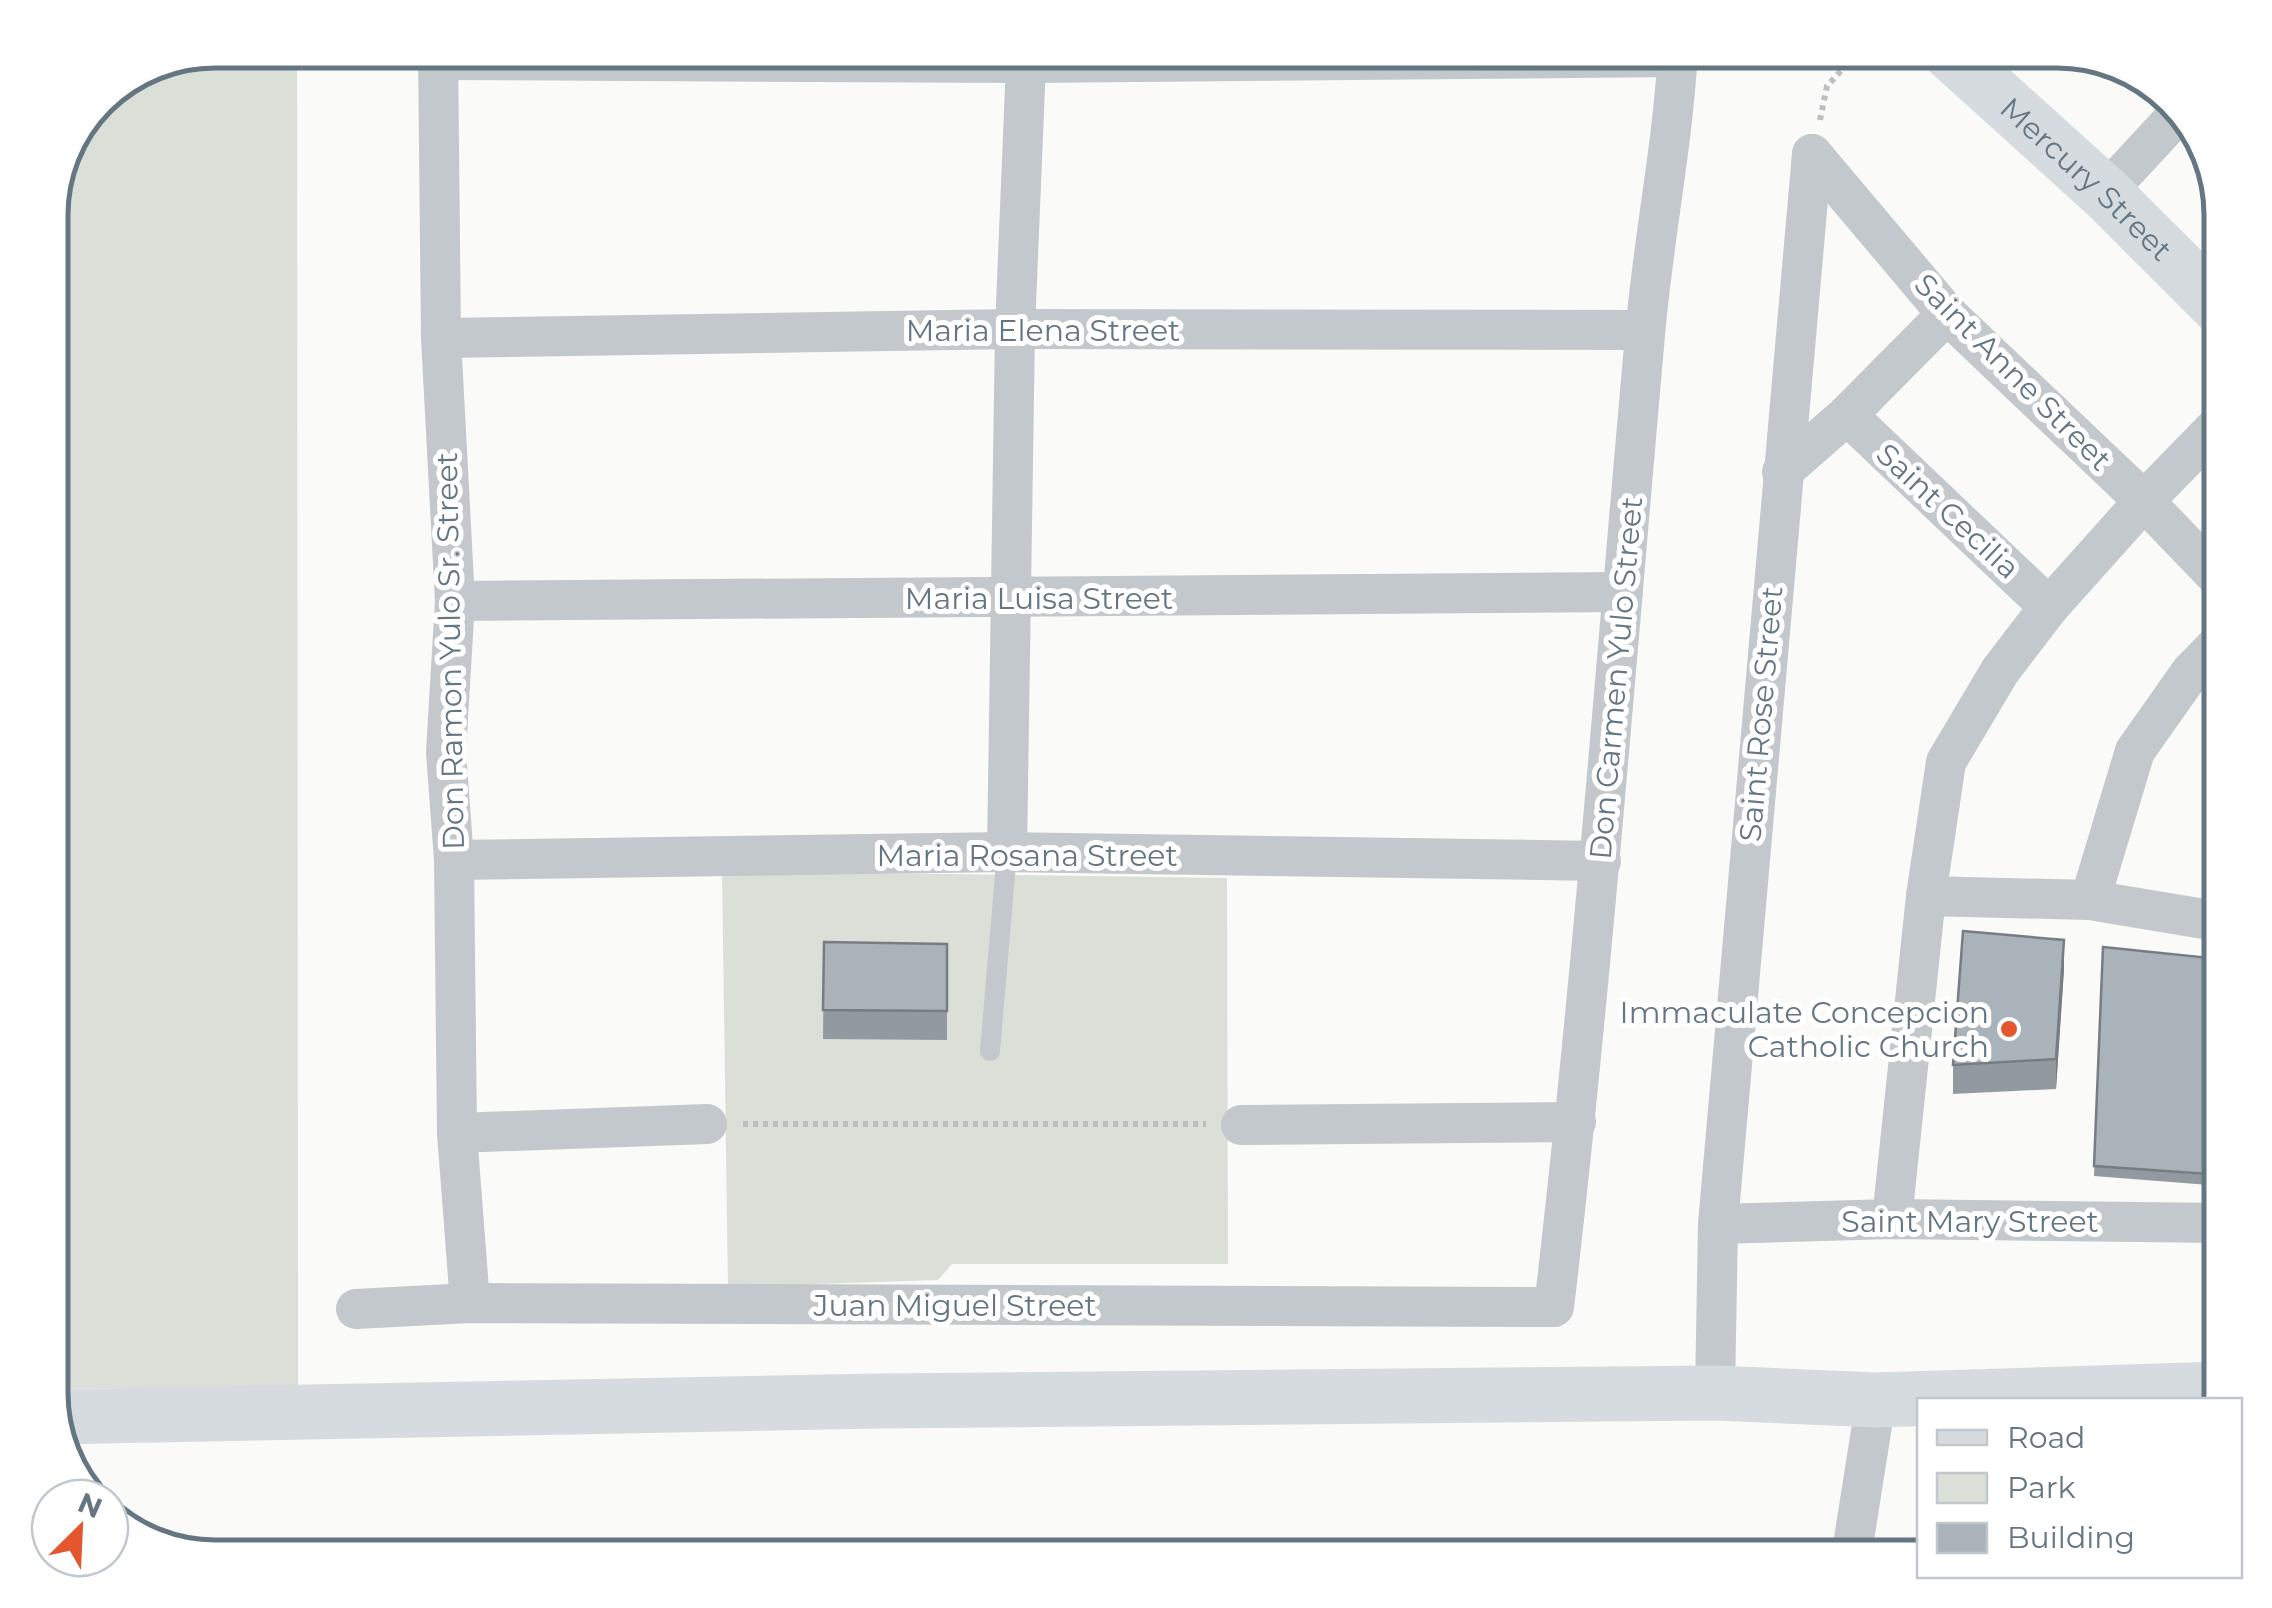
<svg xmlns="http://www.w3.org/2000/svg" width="2272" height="1608" viewBox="0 0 2272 1608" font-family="Montserrat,sans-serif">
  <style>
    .green { fill: #dadfd7 }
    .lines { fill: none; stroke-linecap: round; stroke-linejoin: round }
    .path { stroke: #bbbfc2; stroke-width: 6; stroke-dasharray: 5 5; stroke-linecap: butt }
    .lane { stroke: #c3c8cc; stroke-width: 20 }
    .street { stroke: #c3c8cc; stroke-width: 40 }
    .secondary { stroke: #d6dbdf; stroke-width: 55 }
    .wall { fill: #929a9f }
    .shaded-wall { fill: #777d82 }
    .building { fill: #aab3b9; stroke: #777d82; stroke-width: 2.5 }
    .poi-dot { fill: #e4572e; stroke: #fff; stroke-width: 4 }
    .labels { text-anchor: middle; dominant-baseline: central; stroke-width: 10; stroke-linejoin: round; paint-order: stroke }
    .street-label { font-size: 30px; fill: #657683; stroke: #fff }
    .poi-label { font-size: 30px; fill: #657683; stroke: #fff; text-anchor: end }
    .rim { fill: none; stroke: #657683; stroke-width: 5 }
  </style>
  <rect width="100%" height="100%" fill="#fafaf8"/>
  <!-- green -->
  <g class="green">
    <polygon points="215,50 297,50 298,1387 50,1389 50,203 106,91"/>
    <polygon points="722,871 1227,878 1228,1264 952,1264 938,1280 728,1287"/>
  </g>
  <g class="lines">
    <!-- path -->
    <g class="path">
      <polyline points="1820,120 1827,86 1860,50"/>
      <polyline points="743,1124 1206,1124"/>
    </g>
    <!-- lane -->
    <polyline class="lane" points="990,1051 1007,852"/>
    <!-- street -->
    <g class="street">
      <polyline points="438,50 441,338 455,601 446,752 454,860 457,1133 470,1303"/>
      <polyline points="438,60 1026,63 1678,57"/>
      <polyline points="1812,154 1947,314 2144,501 2222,582"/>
      <polyline points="2105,193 2180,112"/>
      <polyline points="441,338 1015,329 1645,330"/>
      <polyline points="1847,415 2049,607"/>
      <polyline points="1782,472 1847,415 1947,314"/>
      <polyline points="455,601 1623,592"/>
      <polyline points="1007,852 1015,329 1026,63"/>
      <polyline points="454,860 1007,852 1601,861"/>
      <polyline points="1926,896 2090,900 2222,922"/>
      <polyline points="2090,900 2135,751 2190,673 2222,640"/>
      <polyline points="1241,1125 1576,1122"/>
      <polyline points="457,1133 707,1124"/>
      <polyline points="1892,1219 1926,896 1946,762 2000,671 2049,607 2144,501 2222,421"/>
      <polyline points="1718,1224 1892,1219 2222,1223"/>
      <path d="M356,1309L470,1303L1554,1307C1592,984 1616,660 1645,335C1653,240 1673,145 1678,50"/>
      <polyline points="1715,1393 1718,1224 1812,154"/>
      <polyline points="1851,1558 1876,1400"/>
    </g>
    <!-- secondary -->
    <g class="secondary">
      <path id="s1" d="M1947,50L2105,193L2222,310"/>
      <polyline points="54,1417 878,1401 1715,1393 1876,1400 2222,1389"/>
    </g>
  </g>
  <!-- wall -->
  <g class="wall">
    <polygon points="824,942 947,944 947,1040 823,1039"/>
    <polygon points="2103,947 2220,959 2209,1185 2094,1176"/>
    <polygon points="2064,969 2056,1089 1953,1094 1953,1065"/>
  </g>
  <!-- shaded-wall -->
  <polygon class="shaded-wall" points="2064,940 2064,969 2056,1089 2056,1059"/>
  <!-- building -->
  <g class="building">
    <polygon points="1963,931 2064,940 2056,1059 1953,1065"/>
    <polygon points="824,942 947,944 947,1011 823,1010"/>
    <polygon points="2103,947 2220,959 2209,1174 2094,1166"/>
  </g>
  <!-- markers -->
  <circle class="poi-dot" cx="2009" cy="1029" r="10"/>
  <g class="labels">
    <!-- street labels -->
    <g class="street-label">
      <text stroke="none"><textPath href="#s1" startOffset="190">Mercury Street</textPath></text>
      <text x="1043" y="330">Maria Elena Street</text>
      <text transform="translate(2013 372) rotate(45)">Saint Anne Street</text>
      <text transform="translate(1948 511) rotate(43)">Saint Cecilia</text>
      <text x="1039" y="598">Maria Luisa Street</text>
      <text transform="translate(450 651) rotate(-91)">Don Ramon Yulo Sr. Street</text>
      <text transform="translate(1616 678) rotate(-85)">Don Carmen Yulo Street</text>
      <text transform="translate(1761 714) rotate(-85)">Saint Rose Street</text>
      <text x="1027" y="855">Maria Rosana Street</text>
      <text x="1970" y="1221">Saint Mary Street</text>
      <text x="955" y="1305">Juan Miguel Street</text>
    </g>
    <!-- poi labels -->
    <g class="poi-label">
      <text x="1989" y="1012">Immaculate Concepcion<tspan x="1989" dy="34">Catholic Church</tspan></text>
    </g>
  </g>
  <!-- crop -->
  <path d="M0 0H2272V1608H0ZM215 68H2057A147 147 0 0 1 2204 215V1393A147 147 0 0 1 2057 1540H215A147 147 0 0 1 68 1393V215A147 147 0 0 1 215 68Z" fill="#fff" fill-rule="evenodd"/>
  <path class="rim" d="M215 68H2057A147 147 0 0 1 2204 215V1393A147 147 0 0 1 2057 1540H215A147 147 0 0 1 68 1393V215A147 147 0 0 1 215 68Z"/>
  <!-- legend -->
  <rect x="1917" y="1398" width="325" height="180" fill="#ffffff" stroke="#c1c8cd" stroke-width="2.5"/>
  <rect x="1937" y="1430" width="50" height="15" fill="#d6dbdf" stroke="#c1c8cd" stroke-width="2.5"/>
  <text x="2007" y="1448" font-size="30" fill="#657683">Road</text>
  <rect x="1937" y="1473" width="50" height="30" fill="#dadfd7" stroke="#c1c8cd" stroke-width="2.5"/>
  <text x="2007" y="1498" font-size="30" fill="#657683">Park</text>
  <rect x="1937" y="1523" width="50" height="30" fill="#aab3b9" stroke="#c1c8cd" stroke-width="2.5"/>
  <text x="2007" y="1548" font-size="30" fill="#657683">Building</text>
  <!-- north arrow -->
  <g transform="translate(80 1528) rotate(24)"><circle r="48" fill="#ffffff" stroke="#c1c8cd" stroke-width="2.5"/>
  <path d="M0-8L18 38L0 25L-18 38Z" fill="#e4572e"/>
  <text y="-15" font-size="28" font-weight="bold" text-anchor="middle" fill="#657683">N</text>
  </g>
</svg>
